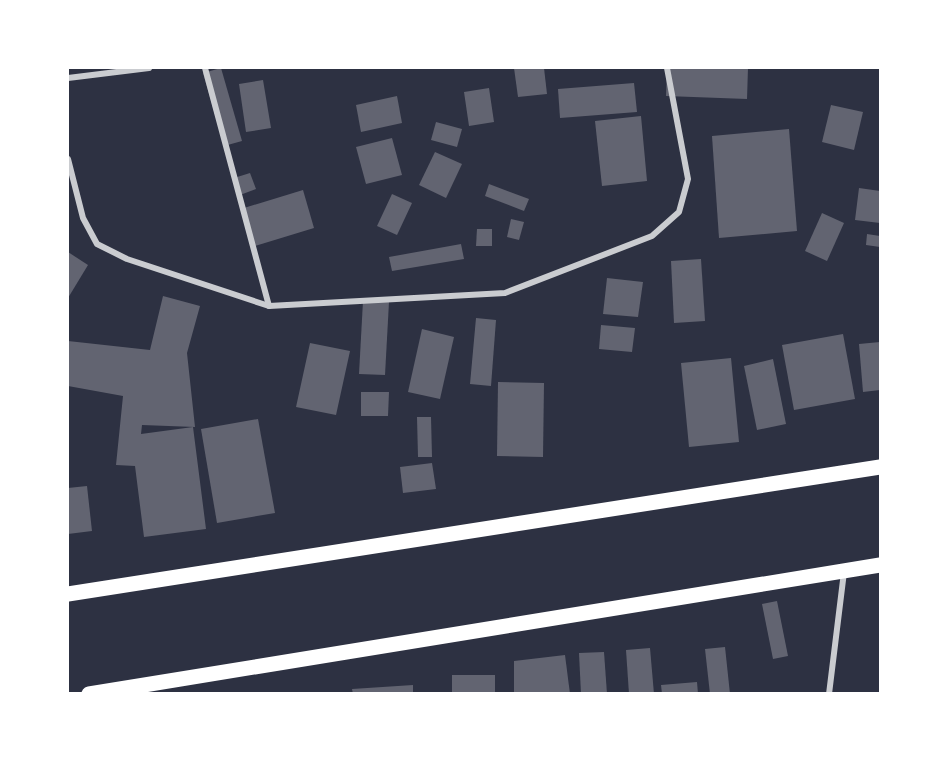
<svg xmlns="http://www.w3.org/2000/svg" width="948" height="761" viewBox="0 0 948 761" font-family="'Golos Text',sans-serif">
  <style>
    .building { fill: #626471 }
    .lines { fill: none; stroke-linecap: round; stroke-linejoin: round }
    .minor { stroke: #caccd0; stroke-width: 6 }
    .primary { stroke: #fff; stroke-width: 15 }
  </style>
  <rect width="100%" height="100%" fill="#2d3142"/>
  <!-- building -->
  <g class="building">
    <polygon points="221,68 242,141 224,146 203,73"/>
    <polygon points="514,68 544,68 547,94 518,97"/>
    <polygon points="667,68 748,68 747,99 666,96"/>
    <polygon points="263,80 271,128 246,132 239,84"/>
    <polygon points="634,83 637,112 560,118 558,89"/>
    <polygon points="489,88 494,122 469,126 464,92"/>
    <polygon points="397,96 402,123 361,132 356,105"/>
    <polygon points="831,105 863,112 854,150 822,142"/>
    <polygon points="641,116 647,181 602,186 595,121"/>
    <polygon points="436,122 462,129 457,147 431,140"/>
    <polygon points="789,129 797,231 719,238 712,136"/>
    <polygon points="392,138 402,175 366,184 356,147"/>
    <polygon points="435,152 462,164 446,198 419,185"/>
    <polygon points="250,173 256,189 240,195 234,178"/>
    <polygon points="489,184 529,199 524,211 485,196"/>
    <polygon points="859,188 880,191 880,223 855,220"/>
    <polygon points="303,190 314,228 255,246 244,208"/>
    <polygon points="392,194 412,203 397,235 377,226"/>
    <polygon points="822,213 844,223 827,261 805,251"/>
    <polygon points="511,219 524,222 519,240 507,237"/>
    <polygon points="477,229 492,229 492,246 476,246"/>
    <polygon points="867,234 880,236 880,247 866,245"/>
    <polygon points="461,244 464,259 392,271 389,257"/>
    <polygon points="68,252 88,265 68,298"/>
    <polygon points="701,259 705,321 674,323 671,261"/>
    <polygon points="607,278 643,282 638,317 603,314"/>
    <polygon points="163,296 200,306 187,353 195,427 142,425 141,434 193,427 206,529 144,537 135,466 116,465 123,396 68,386 68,341 150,350"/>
    <polygon points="363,301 389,302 385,375 359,374"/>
    <polygon points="476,318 496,320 491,386 470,384"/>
    <polygon points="601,325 635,328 632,352 599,349"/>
    <polygon points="422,329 454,337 440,399 408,392"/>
    <polygon points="843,334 855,399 794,410 782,345"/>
    <polygon points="880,342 880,390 863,392 859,344"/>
    <polygon points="310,343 350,351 336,415 296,407"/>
    <polygon points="731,358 739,442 689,447 681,363"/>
    <polygon points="773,359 786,424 757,430 744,366"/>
    <polygon points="498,382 544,383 543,457 497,456"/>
    <polygon points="361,392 389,392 388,416 361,416"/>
    <polygon points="417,417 431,417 432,457 418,457"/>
    <polygon points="258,419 275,513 217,523 201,429"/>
    <polygon points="432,463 436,489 403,493 400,467"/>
    <polygon points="87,486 92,531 68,534 68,488"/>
    <polygon points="777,601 788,656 773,659 762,604"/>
    <polygon points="725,647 730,694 710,694 705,649"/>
    <polygon points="650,648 654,694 629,694 626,650"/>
    <polygon points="604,652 607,694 581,694 579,653"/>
    <polygon points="565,655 570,694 514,694 514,661"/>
    <rect x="452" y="675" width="43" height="19"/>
    <polygon points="697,682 698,694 662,694 661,685"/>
    <polygon points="413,685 413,694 353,694 352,689"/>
  </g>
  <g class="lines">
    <!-- minor -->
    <g class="minor">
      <polyline points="205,68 269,306"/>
      <polyline points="68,78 149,68"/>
      <polyline points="68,159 83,218 97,244 127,259 269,306 505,293 652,236 679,212 688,179 667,68"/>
      <polyline points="829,694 844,572"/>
    </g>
    <!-- primary -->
    <g class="primary">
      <polyline points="68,594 880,467"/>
      <polyline points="89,694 880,565"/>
    </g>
  </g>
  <!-- border -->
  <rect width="948" height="761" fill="none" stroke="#ffffff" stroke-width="138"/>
</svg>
